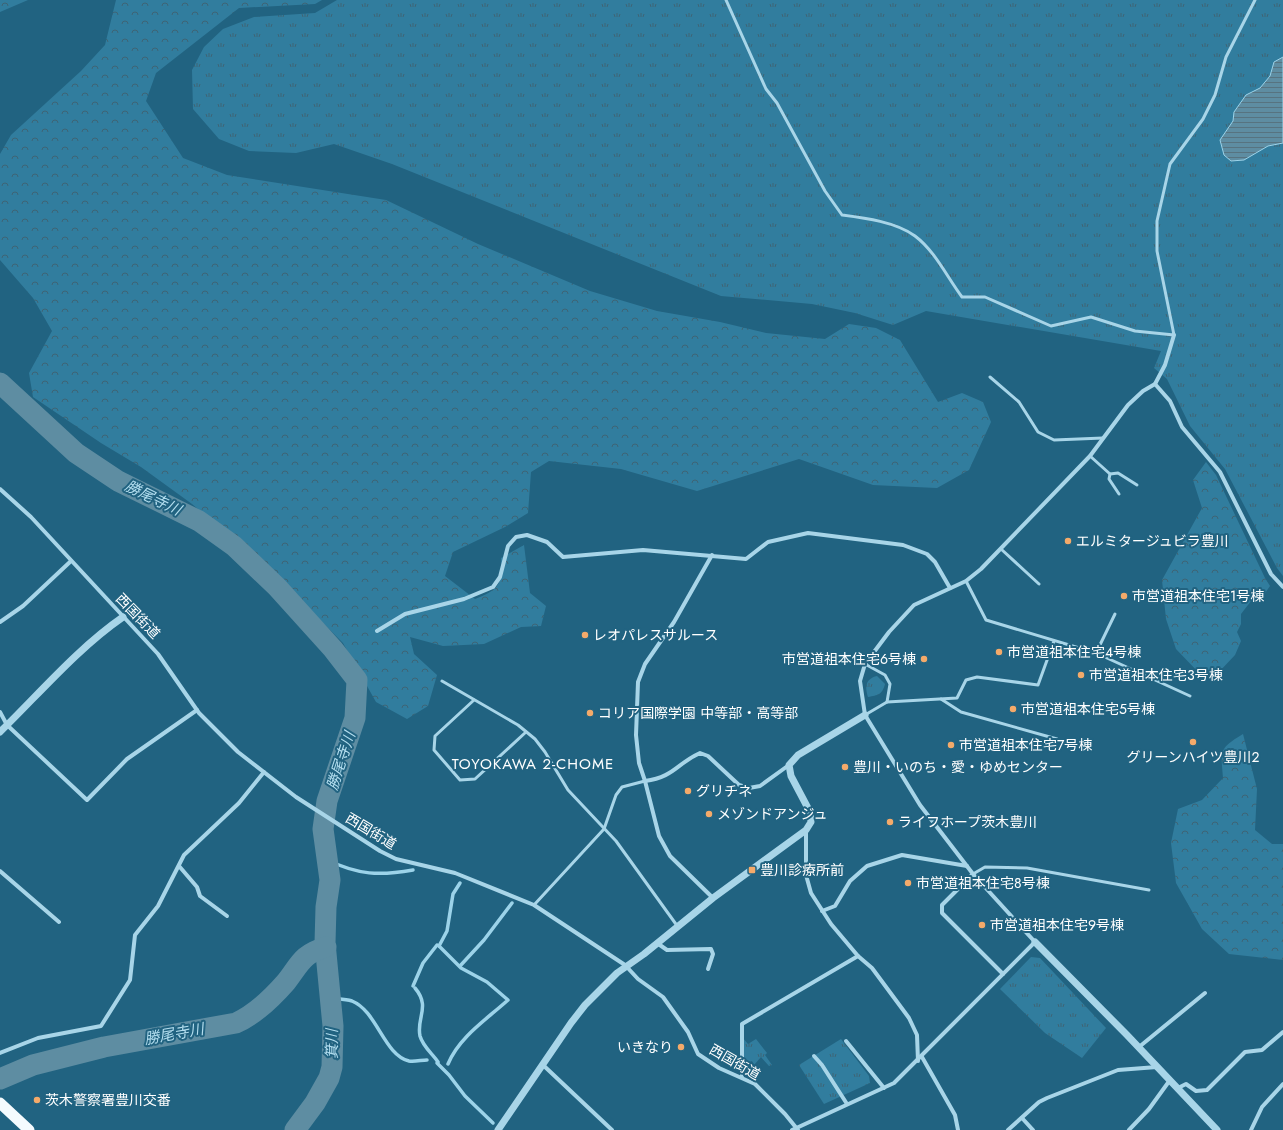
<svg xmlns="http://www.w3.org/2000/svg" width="1283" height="1130" viewBox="0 0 1283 1130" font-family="Jost,'Noto Sans JP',sans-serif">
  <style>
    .grass { fill: url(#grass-tufts) }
    .forest { fill: url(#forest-crowns) }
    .water { fill: url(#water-rules); stroke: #9cd3e9 }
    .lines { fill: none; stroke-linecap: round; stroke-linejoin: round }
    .stream { stroke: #9cd3e9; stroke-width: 3.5 }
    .river { stroke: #5e8da2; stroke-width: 21 }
    .service { stroke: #a8d5e8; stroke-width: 3 }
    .minor { stroke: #a8d5e8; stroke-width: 4 }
    .tertiary { stroke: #a8d5e8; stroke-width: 7 }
    .trunk { stroke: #f4fbfe; stroke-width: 11 }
    .poi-dot { fill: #f4aa6a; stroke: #216381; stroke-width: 1.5 }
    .labels { text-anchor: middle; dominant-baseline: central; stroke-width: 4; stroke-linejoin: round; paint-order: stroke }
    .poi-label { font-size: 14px; fill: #fff; stroke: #216381; text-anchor: start }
    .street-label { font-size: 14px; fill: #fff; stroke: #216381 }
    .water-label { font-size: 15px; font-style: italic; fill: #b3deef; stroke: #216381 }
    .neighbourhood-label { font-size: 15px; letter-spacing: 1px; fill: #fff; stroke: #216381 }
  </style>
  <defs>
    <pattern id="grass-tufts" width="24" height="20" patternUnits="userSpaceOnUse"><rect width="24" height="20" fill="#317d9e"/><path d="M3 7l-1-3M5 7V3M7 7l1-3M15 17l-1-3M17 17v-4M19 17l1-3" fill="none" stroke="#3e6475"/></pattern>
    <pattern id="forest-crowns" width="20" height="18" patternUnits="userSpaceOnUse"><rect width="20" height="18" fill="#317d9e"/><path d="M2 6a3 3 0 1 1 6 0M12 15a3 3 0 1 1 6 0" fill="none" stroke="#3e6475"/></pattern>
    <pattern id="water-rules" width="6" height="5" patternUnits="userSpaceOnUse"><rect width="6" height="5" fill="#5e8da2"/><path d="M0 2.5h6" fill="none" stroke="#577380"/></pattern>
  </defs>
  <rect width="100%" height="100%" fill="#216381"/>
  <!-- grass -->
  <g class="grass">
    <polygon points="337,0 1283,0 1283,576 1277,568 1225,469 1190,426 1167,379 1154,368 1161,351 926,311 893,325 855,313 812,304 721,296 392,164 334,144 296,153 249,151 219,139 193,109 192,70 204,47 223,29 254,17 315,13"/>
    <path d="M877,676L885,684C882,695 878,695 868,697C865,687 865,679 877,676Z"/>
    <polygon points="1031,957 1040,958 1106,1028 1082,1058 1045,1033 1000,989"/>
    <polygon points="742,1037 748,1044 756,1039 767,1053 765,1055 772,1065 769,1066 761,1057 754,1065 752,1061 744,1064"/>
    <polygon points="841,1039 869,1076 870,1083 824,1104 799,1065"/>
  </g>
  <!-- forest -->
  <g class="forest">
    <polygon points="0,0 28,0 0,12"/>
    <path d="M116,0H322L315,4L239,8L156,73L146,101L183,158L227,175L386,200L478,244L590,291L657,311L720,322L766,333L825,339L849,324L876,328L900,340L938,402L962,393L983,402L991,422L969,470L937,488L873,485L799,459L697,491L621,469L549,461L531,472L528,513L505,527L453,552L445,576L475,599C500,589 502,585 501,558L524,545L530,593L546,606L541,626L521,627L484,644L443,646L410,637L414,654L437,675L428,706L407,719L376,702L343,643L272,572L192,504L141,467L101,443L33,397L29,373L52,331L33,298L0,260V154L11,135L81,71L105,45Z"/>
    <polygon points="1206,462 1216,475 1265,578 1270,586 1263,596 1251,601 1241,614 1241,624 1237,632 1241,641 1235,655 1217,674 1202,676 1176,649 1166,619 1162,580 1202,508 1193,480"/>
    <path d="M1243,734L1257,789L1255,830L1272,844H1283V960L1229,954L1202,929L1176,883L1171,843L1178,809L1202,800L1223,778C1221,751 1218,749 1243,734Z"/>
  </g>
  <!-- water -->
  <polygon class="water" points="1283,57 1283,143 1268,146 1244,160 1231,161 1224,155 1220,140 1233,121 1234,112 1246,95 1260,88 1270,76 1274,62"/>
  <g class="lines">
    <!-- stream -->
    <g class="stream">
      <path d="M327,860C359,875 379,876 413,870"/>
      <path d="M439,946L461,968L487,982L508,1000C487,1019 459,1037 448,1064"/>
      <polyline points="439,946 447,931 453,894 460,883"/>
      <polyline points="460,966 484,940 512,903"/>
      <polyline points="413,986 423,963 437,945"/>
      <path d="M415,988C431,1007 416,1018 420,1036C423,1047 433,1054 438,1062"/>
      <path d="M330,998C337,999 345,999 352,1001C377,1011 384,1055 409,1061C414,1062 422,1060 427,1060"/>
      <polyline points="437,1063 449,1075 465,1096 493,1123"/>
    </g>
    <!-- river -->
    <g class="river">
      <polyline points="0,383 76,453 118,481 199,521 234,546 277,587 333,649 357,680 355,718 327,801 323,829 330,880 326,907 325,943 333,1026 332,1067 329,1078 315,1103 295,1130"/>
      <path d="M0,1079L33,1065L104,1047L236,1023C256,1014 272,998 286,982C300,964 302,954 326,947"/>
    </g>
    <!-- service -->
    <g class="service">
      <path d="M726,0L766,89L777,103L825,191L842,215C865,218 896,222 915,236C935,251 947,277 962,297H985L1051,326L1091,317L1135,331L1174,335L1157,251V221L1170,164L1203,119L1215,95L1226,57L1255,0"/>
      <polyline points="990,377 1019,402 1038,432 1054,440 1103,438"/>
      <polyline points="1090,456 1110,474 1118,473 1137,485"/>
      <polyline points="1110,474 1109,479 1119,494"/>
      <polyline points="1001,549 1039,584"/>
      <polyline points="966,581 986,620 1096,653 1190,696"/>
      <polyline points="1096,653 1115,614"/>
      <polyline points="865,664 885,675 890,684 887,702"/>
      <polyline points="442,681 518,725 535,739 545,752 568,790 616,841 678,927"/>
      <polyline points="941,699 961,712 1057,739"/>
      <polyline points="474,700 435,736 434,750 460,780 475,779 526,732"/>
      <polyline points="865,715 887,702 957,698 966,680 977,677 1038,685 1054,641"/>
      <polyline points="973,874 985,867 1027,868 1149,890"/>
      <polyline points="534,905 604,829 616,795 622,787 645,781"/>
    </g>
    <!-- minor -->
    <g class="minor">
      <polyline points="1155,384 1170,401 1182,427 1220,472 1271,574 1283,587"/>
      <polyline points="0,489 31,517 158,654 199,713 238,752 296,797 380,851 396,859 455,873 534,905 625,965 638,979 663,997 688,1032 698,1054 719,1068 755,1084 785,1114 798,1130"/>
      <polyline points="712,555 674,622 645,664 638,682 636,735 639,763 645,781 659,836 670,856 713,898"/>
      <polyline points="0,622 23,606 71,561"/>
      <polyline points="377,631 405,614 464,599 493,587 500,577 508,546 516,537 527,535 547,542 563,557 643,550 746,559 768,542 808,533 903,545 927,554 935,562 950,588"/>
      <polyline points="0,712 7,725 87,800 127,759 197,710"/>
      <path d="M645,781C674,777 676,764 700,753L708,756L739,785L749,788L760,786L789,765"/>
      <polyline points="806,831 806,875 811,893 831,924 858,956 872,968 909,1018 917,1035 918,1061"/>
      <polyline points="179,866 197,887 200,896 227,916"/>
      <polyline points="0,871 59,922"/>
      <polyline points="973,874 942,905 942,913 1003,974"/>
      <polyline points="822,911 835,906 850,881 867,866 902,855 967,866"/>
      <polyline points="657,943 667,950 711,949 713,954 708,969"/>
      <polyline points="846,1041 884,1088"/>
      <polyline points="1139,1047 1205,993"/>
      <polyline points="0,1053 38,1038 101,1026 130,980 135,935 158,906 184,855 239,803 264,772"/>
      <polyline points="814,1056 822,1065 847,1104"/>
      <polyline points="922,1057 955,1115 958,1130"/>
      <polyline points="543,1065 612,1130"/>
      <polyline points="742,1077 742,1024 858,956"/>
      <polyline points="1178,1088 1186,1084 1196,1091 1207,1090 1245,1052 1262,1050 1283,1032"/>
      <polyline points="1022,1118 1033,1130"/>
      <polyline points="792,1130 894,1083 1035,942 973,874 920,805 865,715 860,681 865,664 889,632 914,605 966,581 981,569 1090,456 1128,405 1143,391 1155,384 1165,365 1174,335"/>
      <polyline points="1008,1130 1039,1102 1047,1098 1118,1070 1157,1067"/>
      <polyline points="1129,1130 1149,1109 1170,1080"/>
      <polyline points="1251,1130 1262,1107 1283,1084"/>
    </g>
    <!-- tertiary -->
    <g class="tertiary">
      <path d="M0,732C39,694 78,648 123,617"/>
      <polyline points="1035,942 1127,1035 1217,1130"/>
      <polyline points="498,1130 571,1023 585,1005 617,973 644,954 713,898 806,830 811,822 810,812 791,776 789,765 798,755 865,715"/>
    </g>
    <!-- trunk -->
    <polyline class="trunk" points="0,1103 29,1130"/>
  </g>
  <!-- markers -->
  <g class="poi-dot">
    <circle cx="1068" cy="541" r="4"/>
    <circle cx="1124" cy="596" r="4"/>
    <circle cx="585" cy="635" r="4"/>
    <circle cx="999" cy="652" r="4"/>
    <circle cx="924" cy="659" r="4"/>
    <circle cx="1081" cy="675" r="4"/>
    <circle cx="1013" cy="709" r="4"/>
    <circle cx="590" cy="713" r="4"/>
    <circle cx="1193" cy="742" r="4"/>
    <circle cx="951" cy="745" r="4"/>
    <circle cx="845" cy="767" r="4"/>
    <circle cx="688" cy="791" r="4"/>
    <circle cx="709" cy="814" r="4"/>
    <circle cx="890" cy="822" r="4"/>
    <rect x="748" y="866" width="8" height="8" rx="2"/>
    <circle cx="908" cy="883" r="4"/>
    <circle cx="982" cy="925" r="4"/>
    <circle cx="681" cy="1047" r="4"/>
    <circle cx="37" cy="1100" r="4"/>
  </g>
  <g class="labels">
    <!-- poi labels -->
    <g class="poi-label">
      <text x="1076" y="541">エルミタージュビラ豊川</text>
      <text x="1132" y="596">市営道祖本住宅1号棟</text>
      <text x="593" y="635">レオパレスサルース</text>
      <text x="1007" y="652">市営道祖本住宅4号棟</text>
      <text x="916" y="659" text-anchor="end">市営道祖本住宅6号棟</text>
      <text x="1089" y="675">市営道祖本住宅3号棟</text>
      <text x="1021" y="709">市営道祖本住宅5号棟</text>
      <text x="598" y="713">コリア国際学園 中等部・高等部</text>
      <text x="959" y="745">市営道祖本住宅7号棟</text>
      <text x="1193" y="757" text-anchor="middle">グリーンハイツ豊川2</text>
      <text x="853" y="767">豊川・いのち・愛・ゆめセンター</text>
      <text x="696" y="791">グリチネ</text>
      <text x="717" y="814">メゾンドアンジュ</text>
      <text x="898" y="822">ライフホープ茨木豊川</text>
      <text x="760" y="870">豊川診療所前</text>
      <text x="916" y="883">市営道祖本住宅8号棟</text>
      <text x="990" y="925">市営道祖本住宅9号棟</text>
      <text x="673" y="1047" text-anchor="end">いきなり</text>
      <text x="45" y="1100">茨木警察署豊川交番</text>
    </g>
    <!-- street labels -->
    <g class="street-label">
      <text transform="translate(138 616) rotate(46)">西国街道</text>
      <text transform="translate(371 831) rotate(31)">西国街道</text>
      <text transform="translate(735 1062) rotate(30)">西国街道</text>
    </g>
    <!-- water labels -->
    <g class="water-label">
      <text transform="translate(153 498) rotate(26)">勝尾寺川</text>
      <text transform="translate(341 761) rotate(-72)">勝尾寺川</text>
      <text transform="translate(174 1034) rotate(-10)">勝尾寺川</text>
      <text transform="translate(332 1044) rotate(-90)">箕川</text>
    </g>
    <!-- neighbourhood labels -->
    <g class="neighbourhood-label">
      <text x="533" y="764">TOYOKAWA 2-CHOME</text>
    </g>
  </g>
</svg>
